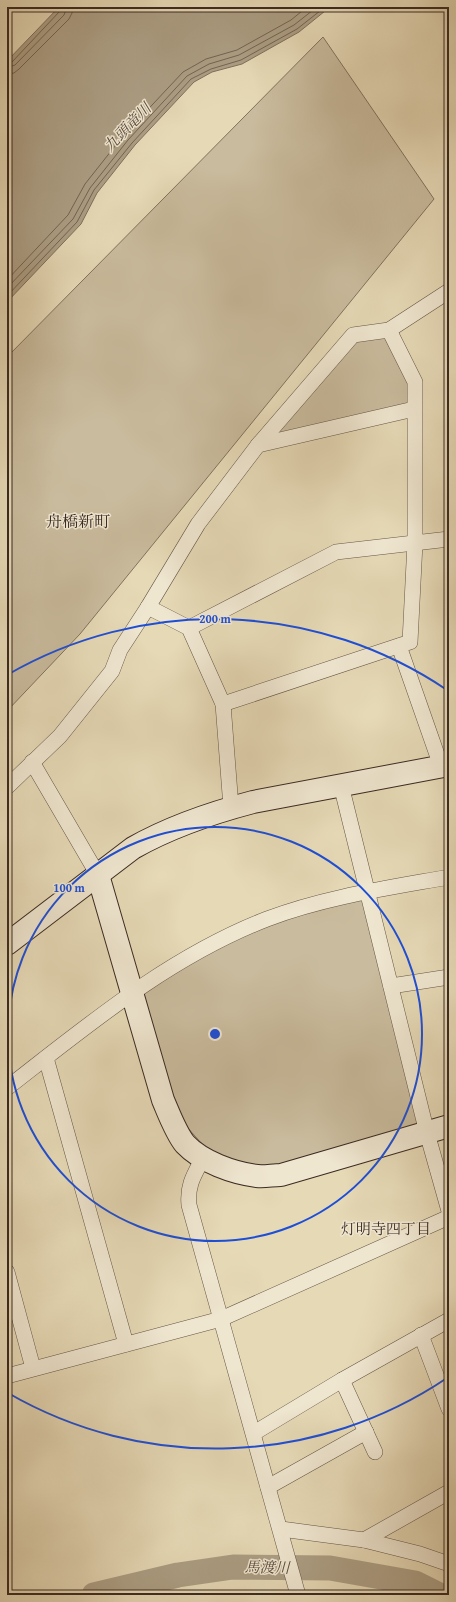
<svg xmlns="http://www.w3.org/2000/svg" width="456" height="1602" viewBox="0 0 456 1602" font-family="'Gentium Book Plus','Noto Serif JP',serif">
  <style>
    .green { fill: #c9bb9d; stroke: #827260 }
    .water { fill: #ac9e84; stroke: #7e705d }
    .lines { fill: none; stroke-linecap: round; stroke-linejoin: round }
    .shore { stroke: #736453; stroke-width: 1 }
    .river { stroke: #ac9e84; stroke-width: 25 }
    .street-casing { stroke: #655647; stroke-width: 16 }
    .secondary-casing { stroke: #3a2a22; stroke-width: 24 }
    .street { stroke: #efe6d0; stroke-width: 15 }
    .secondary { stroke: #efe6d0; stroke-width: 22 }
    .ring { fill: none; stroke: #1d4ed8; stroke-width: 2 }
    .labels { text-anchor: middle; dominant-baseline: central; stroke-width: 3; stroke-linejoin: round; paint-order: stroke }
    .water-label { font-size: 15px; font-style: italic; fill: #5c4d3f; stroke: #efe6d0 }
    .neighbourhood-label { font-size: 15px; fill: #3a2a22; stroke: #efe6d0 }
    .quarter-label { font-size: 16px; fill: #3a2a22; stroke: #efe6d0 }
    .centre { fill: #1d4ed8; stroke: #efe6d0; stroke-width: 2 }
    .ring-label { font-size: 12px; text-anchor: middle; font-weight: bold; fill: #1d4ed8; stroke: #efe6d0; stroke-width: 3; stroke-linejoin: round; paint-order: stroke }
  </style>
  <rect width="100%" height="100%" fill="#e6d9b6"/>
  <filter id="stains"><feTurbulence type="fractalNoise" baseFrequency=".005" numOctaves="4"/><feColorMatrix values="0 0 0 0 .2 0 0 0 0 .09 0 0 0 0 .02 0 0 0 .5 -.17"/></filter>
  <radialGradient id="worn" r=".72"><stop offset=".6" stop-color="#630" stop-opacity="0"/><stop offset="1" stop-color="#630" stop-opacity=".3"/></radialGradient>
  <!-- green -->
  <g class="green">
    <polygon points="323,37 434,199 80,634 7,711 7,357"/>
    <polygon points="389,330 415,382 414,409 263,439 355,338"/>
    <polygon points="367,892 426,1128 281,1175 211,1154 186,1126 176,1108 132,992 209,945"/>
  </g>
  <!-- water -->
  <polygon class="water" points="59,7 330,7 299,32 242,64 212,72 194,82 135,145 97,193 81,224 7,302 7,61"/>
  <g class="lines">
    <!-- shore -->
    <g class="shore">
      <polyline points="7,63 12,62 60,11 62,7"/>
      <polyline points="7,68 15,65 64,15 67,7"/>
      <polyline points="7,74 14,73 19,69 69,19 72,13 73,7"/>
      <polyline points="7,280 68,215 85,184 123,136 183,72 206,59 237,50 291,20 307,7"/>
      <polyline points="7,288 73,219 90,188 128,140 187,76 209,64 239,55 294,25 317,7"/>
      <polyline points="7,296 77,222 94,190 132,143 191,79 211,69 241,60 297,29 325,7"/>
    </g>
    <!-- river -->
    <polyline class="river" points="94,1595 178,1575 233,1567 330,1568 415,1583 439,1595"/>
    <defs>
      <g id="street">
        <polyline points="258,445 414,409"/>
        <polyline points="148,607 189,628 223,704 231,807"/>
        <polyline points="189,628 336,552 449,539"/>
        <polyline points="399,646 441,766"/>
        <polyline points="223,704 410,642 415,543 415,382 389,330"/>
        <polyline points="32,762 98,875"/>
        <polyline points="341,785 427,1133 449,1211"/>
        <polyline points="7,787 60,736 112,671 120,650 148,607 198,524 258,445 353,335 389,330 449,291"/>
        <polyline points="391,986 449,977"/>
        <polyline points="46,1058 126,1344"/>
        <path d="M7,1088C88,1025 169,957 267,919C325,897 388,888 449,877"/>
        <path d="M203,1158C194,1175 187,1185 189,1205L298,1595"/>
        <polyline points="7,1272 33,1368"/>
        <polyline points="421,1335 449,1409"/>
        <polyline points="7,1376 221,1319 449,1217"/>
        <polyline points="342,1380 375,1452"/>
        <polyline points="254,1433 342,1380 449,1320"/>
        <polyline points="268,1487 366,1432"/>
        <polyline points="281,1529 364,1540 420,1554 449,1564"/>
        <polyline points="364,1540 449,1492"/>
      </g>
      <g id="secondary">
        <path d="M98,875L163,1100C169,1114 176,1133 185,1144C202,1162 233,1173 257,1176C264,1177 273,1175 281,1175L449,1126"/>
        <path d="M7,944L133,848C170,827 211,813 253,802L449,765"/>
      </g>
    </defs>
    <!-- street casing -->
    <use href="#street" class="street-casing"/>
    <!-- secondary casing -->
    <use href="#secondary" class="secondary-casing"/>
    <!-- street -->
    <use href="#street" class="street"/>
    <!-- secondary -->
    <use href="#secondary" class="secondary"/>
  </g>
  <!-- distance rings -->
  <g class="ring">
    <circle cx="215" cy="1034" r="207"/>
    <path d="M447 1378A415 415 0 0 1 8 1393M7 675A415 415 0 0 1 447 690"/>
  </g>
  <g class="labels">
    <!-- water labels -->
    <g class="water-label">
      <text transform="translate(127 127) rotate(-46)">九頭竜川</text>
      <text transform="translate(267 1567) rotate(1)">馬渡川</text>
    </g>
    <!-- neighbourhood labels -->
    <g class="neighbourhood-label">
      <text x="386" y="1228">灯明寺四丁目</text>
    </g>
    <!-- quarter labels -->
    <g class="quarter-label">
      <text x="78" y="521">舟橋新町</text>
    </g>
  </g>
  <circle cx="215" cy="1034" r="6" class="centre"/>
  <g class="ring-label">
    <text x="215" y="623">200 m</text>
    <text x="69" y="892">100 m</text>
  </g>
  <!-- margin -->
  <rect width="456" height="1602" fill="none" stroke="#e6d9b6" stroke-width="24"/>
  <rect x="8" y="8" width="440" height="1586" fill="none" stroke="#3a2a22" stroke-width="2"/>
  <rect x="12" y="12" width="432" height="1578" fill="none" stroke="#3a2a22"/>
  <rect width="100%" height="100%" filter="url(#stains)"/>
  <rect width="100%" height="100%" fill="url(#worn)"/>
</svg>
